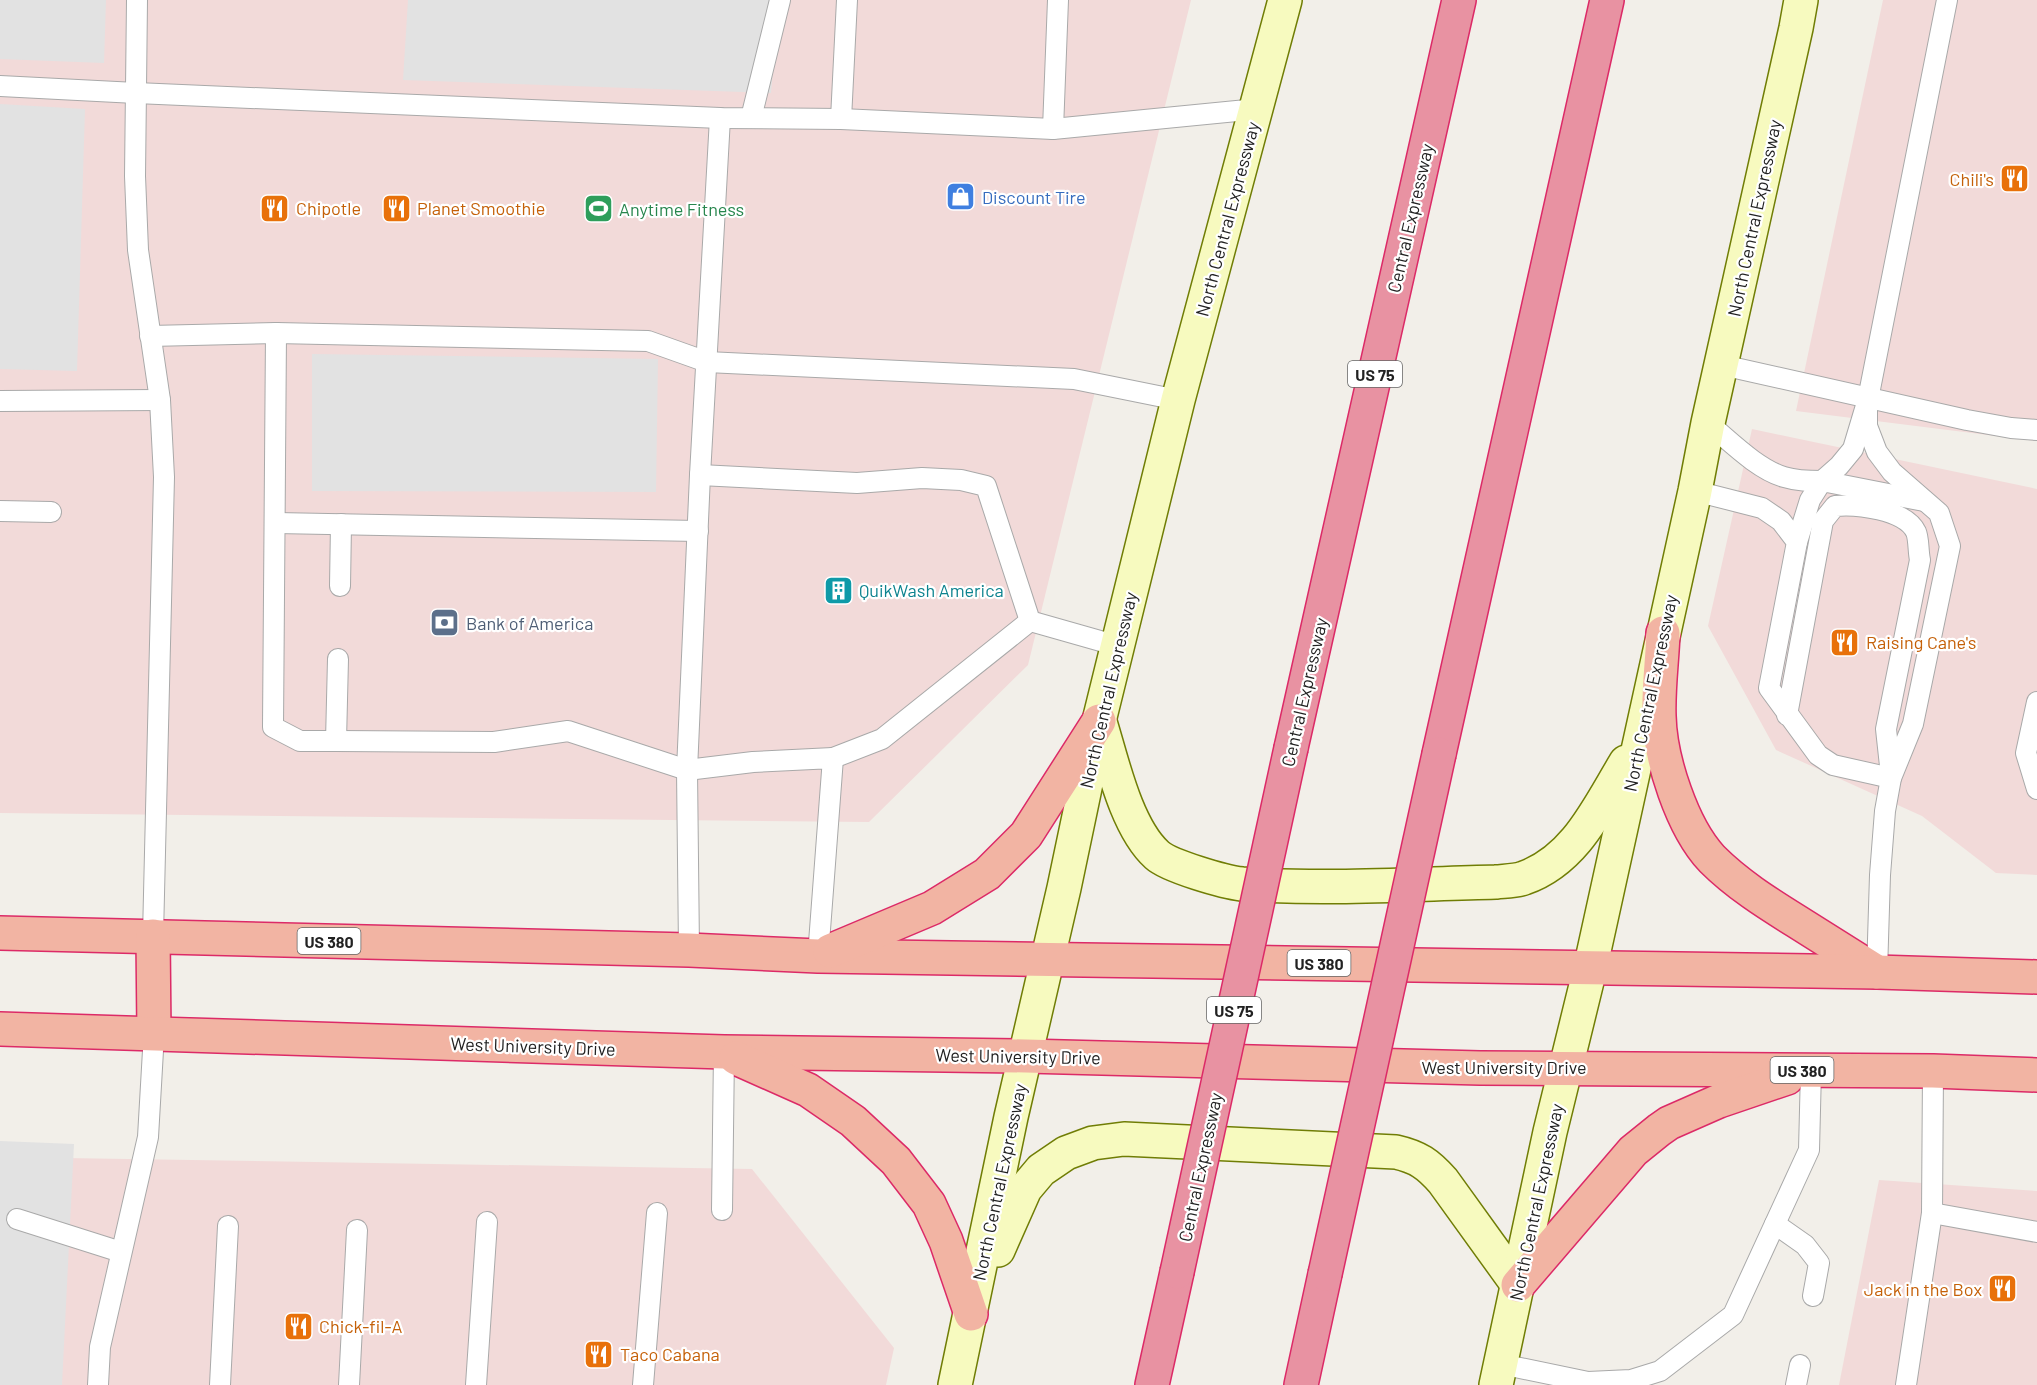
<svg xmlns="http://www.w3.org/2000/svg" width="2037" height="1385" viewBox="0 0 2037 1385" font-family="Barlow,sans-serif">
  <style>
    .commercial { fill: #f2dad9 }
    .parking { fill: #e2e2e2 }
    .lines { fill: none; stroke-linecap: round; stroke-linejoin: round }
    .service-casing { stroke: #a9a9a9; stroke-width: 22 }
    .secondary-casing { stroke: #707d05; stroke-width: 36 }
    .trunk-casing { stroke: #dc2a67; stroke-width: 36 }
    .motorway-casing { stroke: #dc2a67; stroke-width: 36 }
    .service { stroke: #fff; stroke-width: 20 }
    .secondary { stroke: #f7fabf; stroke-width: 33 }
    .trunk { stroke: #f2b4a3; stroke-width: 33 }
    .motorway { stroke: #e892a2; stroke-width: 33 }
    .motorway-bridge-casing { stroke: #dc2a67; stroke-width: 36; stroke-linecap: butt }
    .motorway-bridge { stroke: #e892a2; stroke-width: 33 }
    .labels { text-anchor: middle; dominant-baseline: central; stroke-width: 4.5; stroke-linejoin: round; paint-order: stroke }
    .shield { fill: #fff; stroke: #646464; stroke-width: 1.5 }
    .shield-label { font-size: 16px; font-weight: bold; fill: #222 }
    .food-label { font-size: 18px; fill: #c56008; stroke: #fff; text-anchor: start }
    .shop-label { font-size: 18px; fill: #366cbe; stroke: #fff; text-anchor: start }
    .leisure-label { font-size: 18px; fill: #27864d; stroke: #fff; text-anchor: start }
    .street-label { font-size: 18px; fill: #222; stroke: #fff }
    .culture-label { font-size: 18px; fill: #0d838f; stroke: #fff; text-anchor: start }
    .service-label { font-size: 18px; fill: #4e5e75; stroke: #fff; text-anchor: start }
  </style>
  <rect width="100%" height="100%" fill="#f2efe9"/>
  <!-- commercial -->
  <g class="commercial">
    <polygon points="0,0 1191,0 1028,665 869,822 0,813"/>
    <polygon points="1883,0 2037,0 2037,441 1796,411"/>
    <polygon points="1752,429 2037,489 2037,875 1996,873 1922,816 1776,750 1708,626"/>
    <polygon points="0,1157 752,1169 894,1348 886,1385 0,1385"/>
    <polygon points="1879,1180 2037,1191 2037,1385 1839,1385"/>
  </g>
  <!-- parking -->
  <g class="parking">
    <polygon points="0,0 106,0 104,63 0,59"/>
    <polygon points="408,0 779,0 771,93 403,80"/>
    <polygon points="0,104 85,109 77,371 0,369"/>
    <polygon points="312,354 658,359 656,492 312,491"/>
    <polygon points="0,1141 74,1144 62,1385 0,1385"/>
  </g>
  <g class="lines">
    <defs>
      <g id="service">
        <polyline points="137,0 135,176 138,250 160,400 164,477 153,936"/>
        <polyline points="0,86 136,93 720,118 841,119 1053,129 1257,109"/>
        <polyline points="751,118 780,0"/>
        <polyline points="841,119 847,0"/>
        <polyline points="1053,129 1058,0"/>
        <polyline points="276,333 273,727 300,741 336,741 494,742 568,731 687,770 753,762 833,758 818,956"/>
        <polyline points="150,336 276,333 648,341 707,362 1074,379 1178,400"/>
        <polyline points="1722,365 1967,420 2011,428 2037,430"/>
        <polyline points="0,401 160,400"/>
        <polyline points="1867,410 1867,426 1877,452 1892,472 1939,513 1950,546 1913,724 1891,778 1885,811 1880,875 1877,972"/>
        <path d="M1708,423C1730,441 1757,469 1784,477C1797,481 1809,481 1822,481L1839,466L1853,449L1868,399L1947,0"/>
        <polyline points="700,475 857,483 922,478 961,480 986,486 1030,621 1118,646"/>
        <polyline points="1695,491 1762,508 1781,521 1797,542 1769,688 1818,755 1833,765 1891,778"/>
        <polyline points="0,511 51,512"/>
        <polyline points="276,523 698,531"/>
        <polyline points="1797,542 1810,500 1822,481 1924,501"/>
        <polyline points="340,586 341,524"/>
        <polyline points="2037,702 2026,753 2037,789"/>
        <path d="M1787,715L1823,521L1835,506C1856,504 1905,509 1916,532C1919,539 1918,551 1920,560L1886,729L1891,775"/>
        <polyline points="336,741 338,659"/>
        <polyline points="833,758 882,739 1030,621"/>
        <polyline points="689,950 687,770 700,475 720,118"/>
        <polyline points="1933,1071 1932,1213 2037,1232"/>
        <polyline points="722,1210 724,1052"/>
        <polyline points="17,1219 121,1252"/>
        <polyline points="1775,1224 1805,1245 1819,1263 1813,1296"/>
        <polyline points="1501,1364 1588,1382 1631,1380 1660,1371 1733,1315 1809,1150 1811,1070"/>
        <polyline points="98,1385 100,1347 148,1137 154,1033"/>
        <polyline points="220,1385 228,1226"/>
        <polyline points="349,1385 357,1230"/>
        <polyline points="476,1385 487,1222"/>
        <polyline points="643,1385 657,1213"/>
        <polyline points="1796,1385 1800,1365"/>
        <polyline points="1906,1385 1932,1213"/>
      </g>
      <g id="secondary">
        <path d="M1100,722C1112,761 1126,827 1157,855C1169,866 1224,882 1242,884C1326,890 1412,884 1496,882C1505,881 1516,881 1524,878C1576,860 1599,806 1626,762"/>
        <path d="M998,1250L1025,1189L1041,1170L1066,1153L1093,1143L1124,1139L1396,1152C1418,1157 1428,1164 1443,1181L1518,1285"/>
        <polyline points="955,1385 1011,1117 1064,888 1099,721 1178,400 1285,0"/>
        <polyline points="1496,1385 1550,1132 1590,969 1695,491 1708,423 1796,28 1801,0"/>
      </g>
      <g id="trunk">
        <path d="M1663,633C1662,661 1658,688 1659,716C1660,759 1682,827 1712,859C1737,884 1767,903 1796,921C1823,938 1850,955 1877,972"/>
        <polyline points="0,933 689,950 818,956 1877,972 2037,977"/>
        <polyline points="153,936 154,1033"/>
        <polyline points="830,951 932,908 987,874 1026,835 1099,721"/>
        <polyline points="0,1029 724,1052 1026,1056 1480,1068 1933,1071 2037,1075"/>
        <polyline points="736,1058 808,1090 853,1121 896,1161 929,1204 946,1241 971,1314"/>
        <polyline points="1518,1285 1633,1151 1659,1130 1669,1123 1719,1101 1787,1078"/>
      </g>
      <g id="motorway">
        <polyline points="1291,748 1459,0"/>
        <polyline points="1439,754 1607,0"/>
        <polyline points="1152,1385 1177,1272"/>
        <polyline points="1301,1385 1325,1274"/>
      </g>
    </defs>
    <!-- service casing -->
    <use href="#service" class="service-casing"/>
    <!-- secondary casing -->
    <use href="#secondary" class="secondary-casing"/>
    <!-- trunk casing -->
    <use href="#trunk" class="trunk-casing"/>
    <!-- motorway casing -->
    <use href="#motorway" class="motorway-casing"/>
    <!-- service -->
    <use href="#service" class="service"/>
    <!-- secondary -->
    <use href="#secondary" class="secondary"/>
    <!-- trunk -->
    <use href="#trunk" class="trunk"/>
    <!-- motorway -->
    <use href="#motorway" class="motorway"/>
    <defs>
      <g id="motorway-bridge">
        <polyline points="1177,1272 1291,748"/>
        <polyline points="1325,1274 1439,754"/>
      </g>
    </defs>
    <!-- motorway-bridge casing -->
    <use href="#motorway-bridge" class="motorway-bridge-casing"/>
    <!-- motorway-bridge -->
    <use href="#motorway-bridge" class="motorway-bridge"/>
  </g>
  <!-- icons -->
  <defs>
    <symbol id="restaurant-square" viewBox="-11 -11 22 22"><rect x="-9" y="-9" width="18" height="18" rx="4" fill="#e8710a" stroke="#fff"/><path d="M-5-6h1v4h1v-4h1v4h1v-4h1v5L-1.5 .5V6h-2V.5L-5-1ZM5-6V6H3V1.5H1.5Q1.5-4 5-6Z" fill="#fff"/></symbol>
    <symbol id="shop-square" viewBox="-11 -11 22 22"><rect x="-9" y="-9" width="18" height="18" rx="4" fill="#3f7fe0" stroke="#fff"/><path d="M-5-2.5h2.3a2.7 3.5 0 0 1 5.4 0H5L5.5 6h-11ZM-1.5-2.5h3a1.5 2.3 0 0 0-3 0Z" fill="#fff"/></symbol>
    <symbol id="stadium-square" viewBox="-11 -11 22 22"><rect x="-9" y="-9" width="18" height="18" rx="4" fill="#2e9e5b" stroke="#fff"/><path d="M0-5a6.5 5 0 1 0 0 10a6.5 5 0 1 0 0-10ZM-3.5-1.8h7v3.6h-7Z" fill="#fff"/></symbol>
    <symbol id="building-square" viewBox="-11 -11 22 22"><rect x="-9" y="-9" width="18" height="18" rx="4" fill="#0f9aa8" stroke="#fff"/><path d="M-4-6H4V6H1V3H-1V6H-4ZM-2.5-4.3h1.7v1.8h-1.7ZM.8-4.3h1.7v1.8H.8ZM-2.5-1h1.7V.8h-1.7ZM.8-1h1.7V.8H.8Z" fill="#fff"/></symbol>
    <symbol id="bank-square" viewBox="-11 -11 22 22"><rect x="-9" y="-9" width="18" height="18" rx="4" fill="#5c6f8a" stroke="#fff"/><path d="M-6-4H6V4H-6ZM0-2.3a2.3 2.3 0 1 0 0 4.6a2.3 2.3 0 1 0 0-4.6Z" fill="#fff"/></symbol>
  </defs>
  <g fill-rule="evenodd">
    <use href="#restaurant-square" x="1998" y="162" width="33" height="33"/>
    <use href="#shop-square" x="944" y="180" width="33" height="33"/>
    <use href="#restaurant-square" x="258" y="192" width="33" height="33"/>
    <use href="#restaurant-square" x="380" y="192" width="33" height="33"/>
    <use href="#stadium-square" x="582" y="192" width="33" height="33"/>
    <use href="#building-square" x="822" y="574" width="33" height="33"/>
    <use href="#bank-square" x="428" y="606" width="33" height="33"/>
    <use href="#restaurant-square" x="1828" y="626" width="33" height="33"/>
    <use href="#restaurant-square" x="1986" y="1272" width="33" height="33"/>
    <use href="#restaurant-square" x="282" y="1310" width="33" height="33"/>
    <use href="#restaurant-square" x="582" y="1338" width="33" height="33"/>
  </g>
  <g class="labels">
    <!-- shield labels -->
    <g class="shield">
      <rect x="1348" y="361" width="54" height="26" rx="4.5"/>
      <rect x="297.5" y="928" width="63" height="26" rx="4.5"/>
      <rect x="1287.5" y="950" width="63" height="26" rx="4.5"/>
      <rect x="1207" y="997" width="54" height="26" rx="4.5"/>
      <rect x="1770.5" y="1057" width="63" height="26" rx="4.5"/>
    </g>
    <g class="shield-label">
      <text x="1375" y="374">US 75</text>
      <text x="329" y="941">US 380</text>
      <text x="1319" y="963">US 380</text>
      <text x="1234" y="1010">US 75</text>
      <text x="1802" y="1070">US 380</text>
    </g>
    <!-- food labels -->
    <g class="food-label">
      <text x="1994" y="179" text-anchor="end">Chili's</text>
      <text x="296" y="208">Chipotle</text>
      <text x="417" y="208">Planet Smoothie</text>
      <text x="1866" y="642">Raising Cane's</text>
      <text x="1982" y="1289" text-anchor="end">Jack in the Box</text>
      <text x="319" y="1326">Chick-fil-A</text>
      <text x="620" y="1354">Taco Cabana</text>
    </g>
    <!-- shop labels -->
    <g class="shop-label">
      <text x="982" y="197">Discount Tire</text>
    </g>
    <!-- leisure labels -->
    <g class="leisure-label">
      <text x="619" y="209">Anytime Fitness</text>
    </g>
    <!-- street labels -->
    <g class="street-label">
      <text transform="translate(1410 218) rotate(-77)">Central Expressway</text>
      <text transform="translate(1754 218) rotate(-78)">North Central Expressway</text>
      <text transform="translate(1227 219) rotate(-75)">North Central Expressway</text>
      <text transform="translate(1108 690) rotate(-77)">North Central Expressway</text>
      <text transform="translate(1304 692) rotate(-77)">Central Expressway</text>
      <text transform="translate(1650 693) rotate(-78)">North Central Expressway</text>
      <text transform="translate(533 1046) rotate(2)">West University Drive</text>
      <text transform="translate(1018 1056) rotate(1)">West University Drive</text>
      <text x="1504" y="1067">West University Drive</text>
      <text transform="translate(1200 1167) rotate(-78)">Central Expressway</text>
      <text transform="translate(999 1182) rotate(-78)">North Central Expressway</text>
      <text transform="translate(1536 1202) rotate(-78)">North Central Expressway</text>
    </g>
    <!-- culture labels -->
    <g class="culture-label">
      <text x="859" y="590">QuikWash America</text>
    </g>
    <!-- service labels -->
    <g class="service-label">
      <text x="466" y="623">Bank of America</text>
    </g>
  </g>
</svg>
